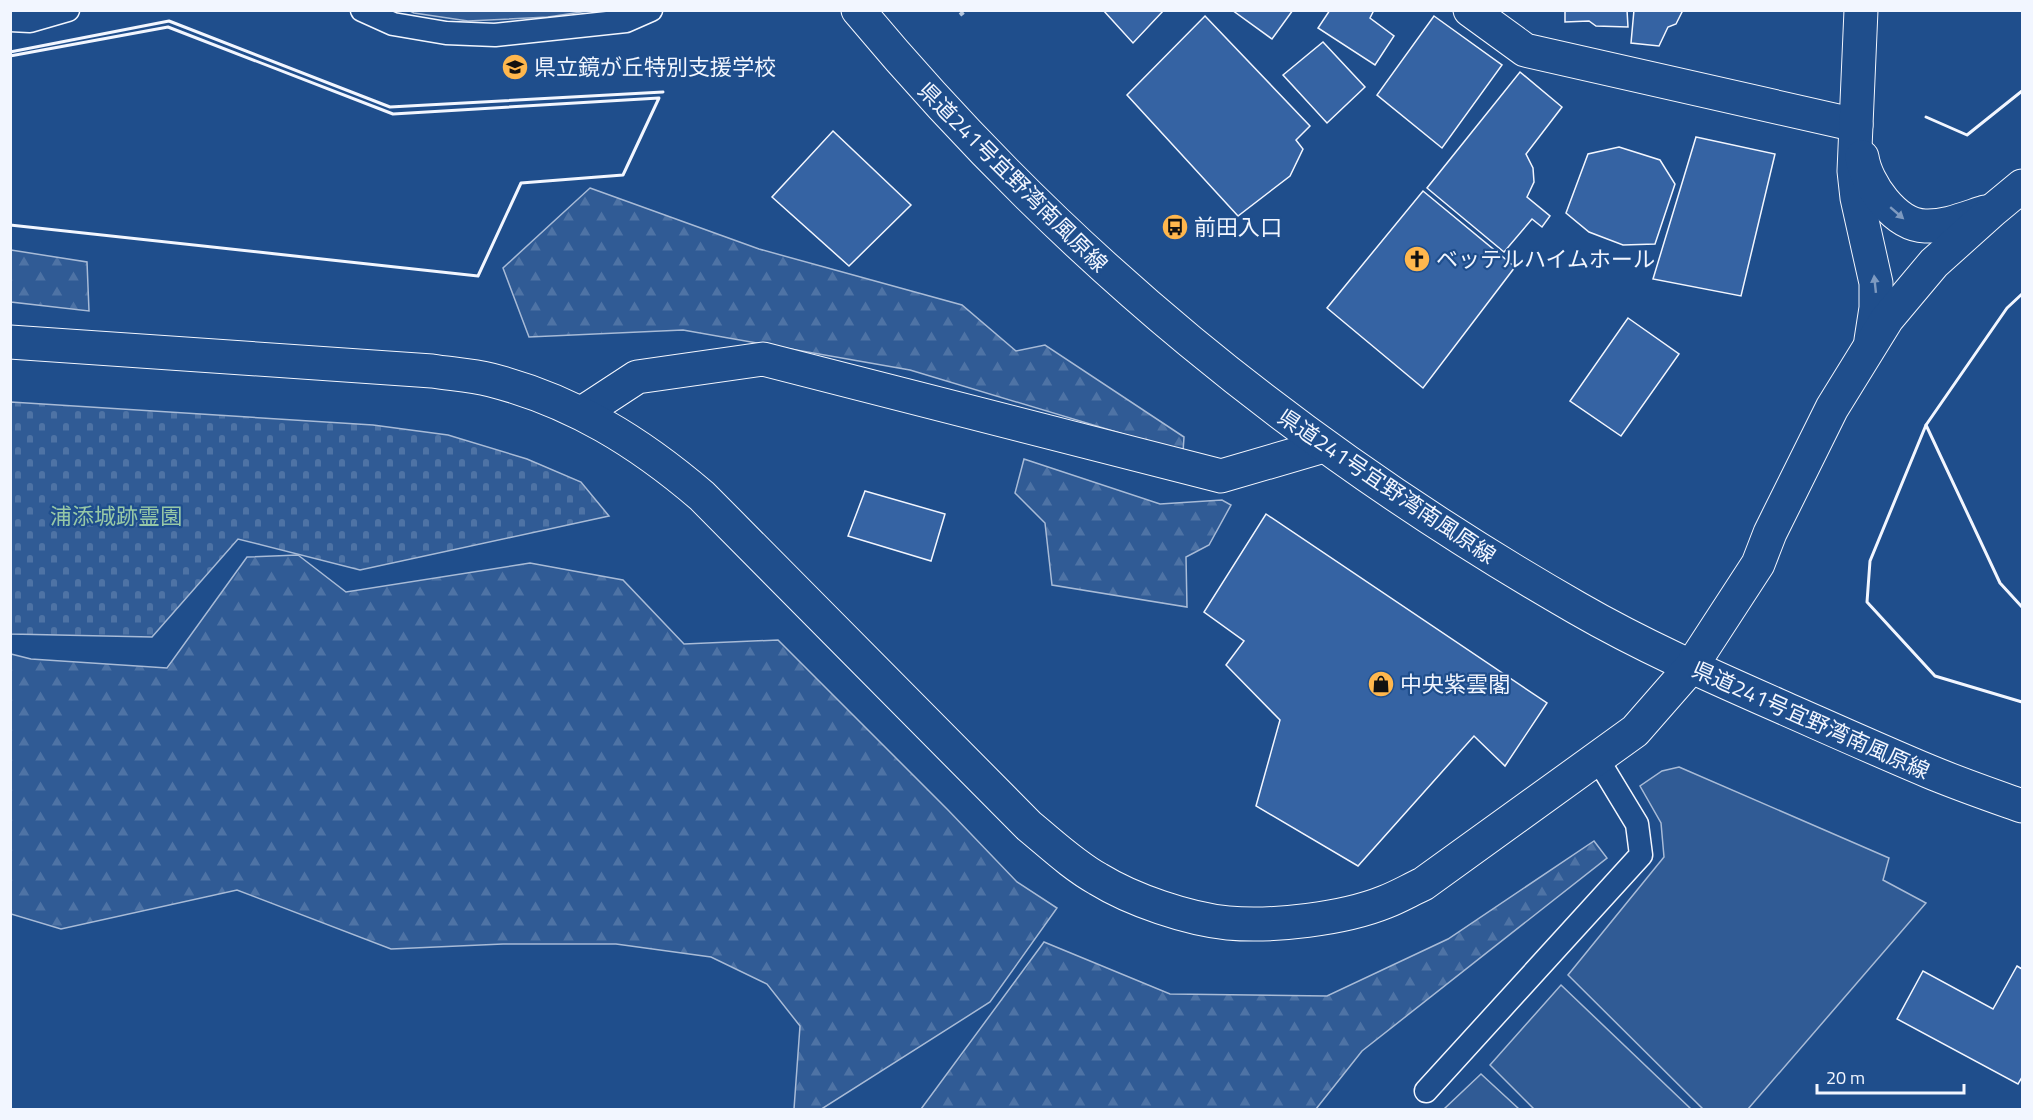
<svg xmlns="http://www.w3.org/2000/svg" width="2033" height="1120" viewBox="0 0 2033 1120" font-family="'Titillium Web','Noto Sans JP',sans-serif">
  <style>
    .grass { fill: url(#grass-tufts); stroke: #a8bbd7; stroke-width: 1.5 }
    .forest { fill: url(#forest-firs); stroke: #a8bbd7; stroke-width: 1.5 }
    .cemetery { fill: url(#cemetery-stones); stroke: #a8bbd7; stroke-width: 1.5 }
    .built { fill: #305b95; stroke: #a8bbd7; stroke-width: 1.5 }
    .building { fill: #3563a3; stroke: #f2f6ff; stroke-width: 1.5 }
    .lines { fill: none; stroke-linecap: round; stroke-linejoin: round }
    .lane-casing { stroke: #f2f6ff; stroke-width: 25 }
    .street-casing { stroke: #f2f6ff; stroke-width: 35 }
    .secondary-casing { stroke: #f2f6ff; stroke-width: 35 }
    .path { stroke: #b3c4dc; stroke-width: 4; stroke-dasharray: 4.5 3; stroke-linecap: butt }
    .lane { stroke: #1f4e8c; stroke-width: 22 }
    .street { stroke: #1f4e8c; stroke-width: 33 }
    .secondary { stroke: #1f4e8c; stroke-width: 33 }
    .wall { stroke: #f2f6ff; stroke-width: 3 }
    .oneway { fill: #7e9ac0 }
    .labels { text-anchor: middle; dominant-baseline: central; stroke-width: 4.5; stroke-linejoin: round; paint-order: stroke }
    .poi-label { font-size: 22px; fill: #f2f6ff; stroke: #1f4e8c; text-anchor: start }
    .street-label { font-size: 22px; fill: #f2f6ff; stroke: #1f4e8c }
    .park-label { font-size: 22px; fill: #97c8a6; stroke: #1f4e8c }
  </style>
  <defs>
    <pattern id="grass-tufts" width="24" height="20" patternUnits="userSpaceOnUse" patternTransform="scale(1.5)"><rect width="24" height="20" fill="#305b95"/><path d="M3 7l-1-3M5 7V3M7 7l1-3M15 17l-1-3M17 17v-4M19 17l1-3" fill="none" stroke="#4e73a5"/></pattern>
    <pattern id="forest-firs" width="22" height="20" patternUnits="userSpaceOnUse" patternTransform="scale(1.5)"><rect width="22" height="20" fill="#305b95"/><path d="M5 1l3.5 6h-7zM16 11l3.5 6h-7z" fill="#4e73a5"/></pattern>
    <pattern id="cemetery-stones" width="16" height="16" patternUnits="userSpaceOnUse" patternTransform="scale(1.5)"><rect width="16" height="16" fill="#305b95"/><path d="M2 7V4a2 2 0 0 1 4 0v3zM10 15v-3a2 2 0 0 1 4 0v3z" fill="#4e73a5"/></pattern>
  </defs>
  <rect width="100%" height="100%" fill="#1f4e8c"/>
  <!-- grass -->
  <polygon class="grass" points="410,11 588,11 548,17 468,21 414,13"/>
  <!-- forest -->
  <g class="forest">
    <polygon points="590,188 759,249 962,305 1016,351 1045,345 1184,437 1183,452 910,370 683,330 529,337 503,268"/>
    <polygon points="11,250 87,262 89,311 11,302"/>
    <polygon points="1024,459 1160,504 1222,500 1231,505 1209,545 1186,557 1187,607 1052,585 1045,523 1015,493"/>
    <polygon points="298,555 346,592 530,563 623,580 684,644 778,640 948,810 1017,882 1057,908 990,1002 820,1110 794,1109 800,1026 767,984 711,957 616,944 503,944 391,949 237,890 61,929 11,914 11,654 31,659 167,668 247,557"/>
    <polygon points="1594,841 1607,858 1362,1051 1316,1109 921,1109 1044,942 1170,994 1327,996 1448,939"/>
  </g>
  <!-- cemetery -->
  <polygon class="cemetery" points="11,402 373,425 448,435 527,459 581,482 609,516 360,570 238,539 152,637 11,634"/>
  <!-- built -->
  <g class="built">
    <polygon points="1679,767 1889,858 1883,880 1926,903 1748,1109 1703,1109 1568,975 1664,857 1661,823 1640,786 1662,771"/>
    <polygon points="1561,985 1691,1109 1534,1109 1490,1065"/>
    <polygon points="1481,1074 1519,1109 1444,1109"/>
  </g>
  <!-- building -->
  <g class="building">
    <polygon points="1103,10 1164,10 1133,43"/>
    <polygon points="1232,10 1293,10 1272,39"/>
    <polygon points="1330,10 1374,10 1370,18 1394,36 1375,65 1318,28"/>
    <polygon points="1565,10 1627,10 1628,27 1596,26 1589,21 1565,22"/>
    <polygon points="1634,10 1683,10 1676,24 1668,27 1659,46 1631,43"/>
    <polygon points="1205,16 1310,126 1296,140 1303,149 1290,176 1238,216 1127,95"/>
    <polygon points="1434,16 1502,65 1442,148 1377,95"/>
    <polygon points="1323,42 1365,87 1327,123 1283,75"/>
    <polygon points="1520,72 1562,107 1526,154 1533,168 1534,182 1527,197 1550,216 1542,227 1532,219 1504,252 1427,188"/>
    <polygon points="833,131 911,205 849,266 772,197"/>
    <polygon points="1696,137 1775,154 1741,296 1653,279"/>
    <polygon points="1619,147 1660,160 1675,184 1655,244 1623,245 1589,232 1566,213 1588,154"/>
    <polygon points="1423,191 1515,267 1423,388 1327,308"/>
    <polygon points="1628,318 1679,354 1621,436 1570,401"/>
    <polygon points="865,491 945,514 931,561 848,536"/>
    <polygon points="1266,514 1547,703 1505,766 1474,736 1358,866 1256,806 1280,720 1226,665 1244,641 1204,612"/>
    <polygon points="2017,966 2022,969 2022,1077 2018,1084 1897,1019 1923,971 1993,1009"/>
  </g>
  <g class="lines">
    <defs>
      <g id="lane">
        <polyline points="362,10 393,24 446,33 495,35 626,21 651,10"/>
        <polyline points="10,20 30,21 68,10"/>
        <polyline points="1426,1091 1641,855 1637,824 1597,758"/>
      </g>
      <g id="street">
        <polyline points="1470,10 1525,50 1856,125"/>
        <polyline points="582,413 637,377 763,359 1221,476 1324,446"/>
      </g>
      <g id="secondary">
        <path d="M858,10C1063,256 1300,449 1577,608C1641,645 1709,675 1777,705C1827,727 1878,750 1928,771C1959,784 1991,795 2022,806"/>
        <polyline points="1861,10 1854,171 1857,198 1876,283 1876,308 1871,340"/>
        <path d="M1862,157C1866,184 1895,225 1925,226C1945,227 1966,218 1985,212"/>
        <path d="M10,342L432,371C451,374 472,375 491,380C573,401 639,442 702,496L1029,826C1051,844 1073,865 1098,879C1132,900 1188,919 1228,923C1273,927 1343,919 1385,902C1398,897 1410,890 1423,884L1635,731L1691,667L1758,564L1770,533L1832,408L1887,319L1934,263L1993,210L2022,186"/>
      </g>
    </defs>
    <!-- lane casing -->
    <use href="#lane" class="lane-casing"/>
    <!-- street casing -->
    <use href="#street" class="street-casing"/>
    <!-- secondary casing -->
    <use href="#secondary" class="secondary-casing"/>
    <!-- path -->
    <polyline class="path" points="960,15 966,10"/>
    <!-- lane -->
    <use href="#lane" class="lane"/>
    <!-- street -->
    <use href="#street" class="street"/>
    <!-- secondary -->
    <use href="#secondary" class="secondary"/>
    <!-- wall -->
    <g class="wall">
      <polyline points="10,52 169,21 390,107 663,92"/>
      <polyline points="10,56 168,27 393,114 659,98 623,175 521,183 478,276 10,225"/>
      <polyline points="1926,117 1967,135 2022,91"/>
      <polyline points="1926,425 2007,308 2022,294"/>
      <polyline points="2022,607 2000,583 1926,425 1870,561 1867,602 1935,676 2022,702"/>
    </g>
  </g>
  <!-- one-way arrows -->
  <defs><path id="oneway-solid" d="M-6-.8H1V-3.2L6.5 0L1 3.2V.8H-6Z" transform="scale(1.5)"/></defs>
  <g class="oneway">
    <use href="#oneway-solid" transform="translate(1897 213) rotate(41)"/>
    <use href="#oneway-solid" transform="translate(1875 284) rotate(-96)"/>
  </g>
  <!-- icons -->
  <defs>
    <symbol id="school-disc" viewBox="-11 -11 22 22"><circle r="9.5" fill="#ffb74d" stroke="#1f4e8c"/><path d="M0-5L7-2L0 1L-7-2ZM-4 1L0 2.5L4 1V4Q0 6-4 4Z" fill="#111"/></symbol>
    <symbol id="bus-disc" viewBox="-11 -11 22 22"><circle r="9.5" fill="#ffb74d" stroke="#1f4e8c"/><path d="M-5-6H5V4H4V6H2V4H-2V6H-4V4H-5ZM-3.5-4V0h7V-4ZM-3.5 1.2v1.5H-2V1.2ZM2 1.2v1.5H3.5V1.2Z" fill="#111"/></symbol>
    <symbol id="church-disc" viewBox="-11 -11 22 22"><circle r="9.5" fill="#ffb74d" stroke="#1f4e8c"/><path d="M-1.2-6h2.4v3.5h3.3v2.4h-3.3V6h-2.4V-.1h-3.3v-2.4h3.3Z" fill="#111"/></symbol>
    <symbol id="shop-disc" viewBox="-11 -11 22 22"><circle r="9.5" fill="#ffb74d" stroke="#1f4e8c"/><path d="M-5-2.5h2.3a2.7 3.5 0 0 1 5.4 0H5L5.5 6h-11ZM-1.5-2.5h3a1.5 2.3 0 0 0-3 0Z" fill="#111"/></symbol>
  </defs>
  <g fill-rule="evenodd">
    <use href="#school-disc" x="500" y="52" width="30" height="30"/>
    <use href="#bus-disc" x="1160" y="212" width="30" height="30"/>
    <use href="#church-disc" x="1402" y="244" width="30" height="30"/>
    <use href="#shop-disc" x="1366" y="669" width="30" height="30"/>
  </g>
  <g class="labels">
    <!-- poi labels -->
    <g class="poi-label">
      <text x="534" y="67">県立鏡が丘特別支援学校</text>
      <text x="1194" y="227">前田入口</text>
      <text x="1436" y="259">ベッテルハイムホール</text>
      <text x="1400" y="684">中央紫雲閣</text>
    </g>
    <!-- street labels -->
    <g class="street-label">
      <text transform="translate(1013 177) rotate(45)">県道241号宜野湾南風原線</text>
      <text transform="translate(1387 486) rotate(34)">県道241号宜野湾南風原線</text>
      <text transform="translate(1811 720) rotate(24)">県道241号宜野湾南風原線</text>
    </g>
    <!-- park labels -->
    <g class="park-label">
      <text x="116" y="516">浦添城跡霊園</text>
    </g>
  </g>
  <!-- border -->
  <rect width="2033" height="1120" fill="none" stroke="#f2f6ff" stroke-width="24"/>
  <!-- scale -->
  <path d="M1817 1084v9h147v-9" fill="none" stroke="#f2f6ff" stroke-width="3"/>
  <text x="1826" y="1084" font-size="18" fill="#f2f6ff" stroke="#1f4e8c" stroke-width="4.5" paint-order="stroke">20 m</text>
</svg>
